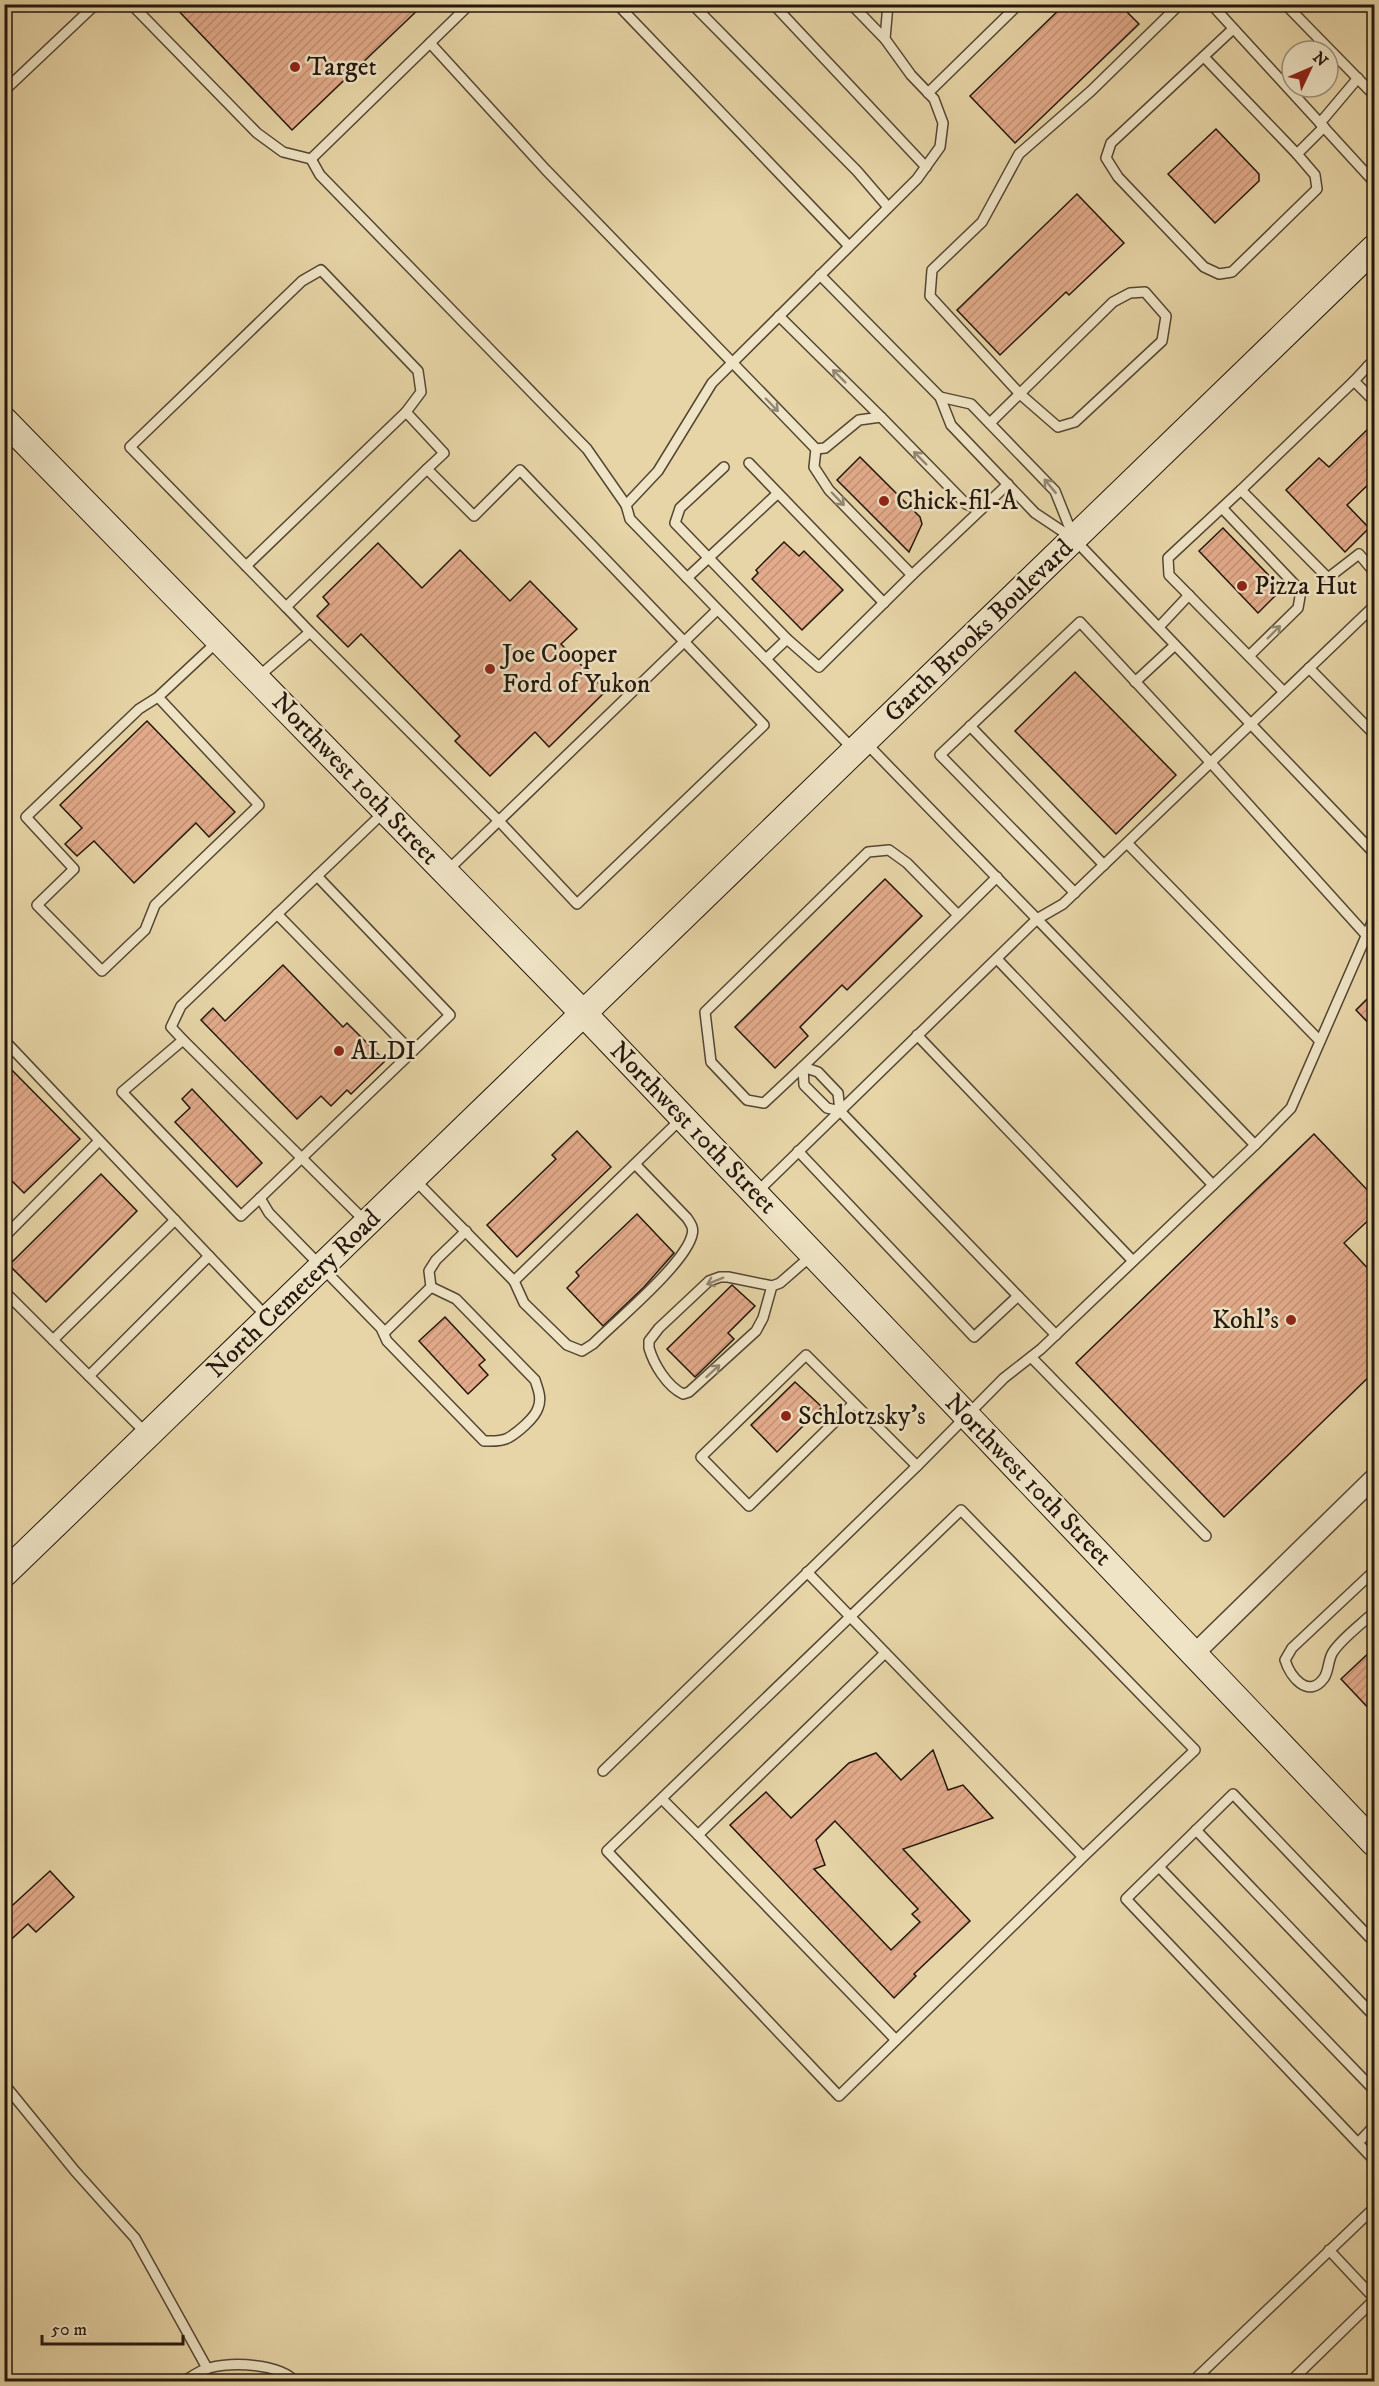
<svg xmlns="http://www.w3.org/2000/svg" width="1379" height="2386" viewBox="0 0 1379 2386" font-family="'IM FELL DW Pica',serif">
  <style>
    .building { fill: url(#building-hatch); stroke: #23170d; stroke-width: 1.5; fill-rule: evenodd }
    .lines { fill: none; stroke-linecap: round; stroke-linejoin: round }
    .lane-casing { stroke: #544634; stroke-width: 12 }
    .street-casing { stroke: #544634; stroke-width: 21 }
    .secondary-casing { stroke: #23170d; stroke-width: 28 }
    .lane { stroke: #efe4c6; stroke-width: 9 }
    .street { stroke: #efe4c6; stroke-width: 18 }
    .secondary { stroke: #efe4c6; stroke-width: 26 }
    .oneway { stroke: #938873 }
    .poi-dot { fill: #8f2418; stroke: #efe4c6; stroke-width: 2 }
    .labels { text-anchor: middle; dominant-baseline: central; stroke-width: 5; stroke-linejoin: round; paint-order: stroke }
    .poi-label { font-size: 26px; fill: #23170d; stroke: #efe4c6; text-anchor: start }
    .street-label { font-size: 26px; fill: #23170d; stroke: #efe4c6 }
  </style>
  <defs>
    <pattern id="building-hatch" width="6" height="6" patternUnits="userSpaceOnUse" patternTransform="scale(1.5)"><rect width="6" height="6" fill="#e3ab8b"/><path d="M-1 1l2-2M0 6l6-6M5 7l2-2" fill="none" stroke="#c29277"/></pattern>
  </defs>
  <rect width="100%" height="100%" fill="#e7d5a7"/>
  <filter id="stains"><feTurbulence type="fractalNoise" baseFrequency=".00333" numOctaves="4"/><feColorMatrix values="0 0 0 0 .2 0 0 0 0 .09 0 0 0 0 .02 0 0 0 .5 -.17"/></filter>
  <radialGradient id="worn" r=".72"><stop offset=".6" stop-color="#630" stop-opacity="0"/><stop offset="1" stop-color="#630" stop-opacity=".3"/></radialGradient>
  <!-- building -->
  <g class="building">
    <polygon points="172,4 424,4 292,130"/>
    <polygon points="1065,4 1119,4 1139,24 1015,143 970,96"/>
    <polygon points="1216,129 1259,174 1259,181 1215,223 1168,174"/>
    <polygon points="1077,194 1124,243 1069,295 1066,292 1000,355 957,310"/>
    <polygon points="1374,423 1374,479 1347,505 1369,528 1345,552 1286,490 1319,458 1329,467"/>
    <polygon points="860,457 920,517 922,524 909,552 837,480"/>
    <polygon points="1223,528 1282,589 1258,613 1199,551"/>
    <polygon points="784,542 799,556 804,551 843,590 802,630 752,579 758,573 756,570"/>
    <polygon points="378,543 422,588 460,550 510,601 530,581 577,629 561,644 606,691 549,747 535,732 490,776 455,741 460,736 361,634 348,647 317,616 329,604 323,597"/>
    <polygon points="1075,672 1176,775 1116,834 1015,731"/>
    <polygon points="147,721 235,812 209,837 196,823 134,883 94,841 77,856 65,844 82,828 60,805"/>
    <polygon points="885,879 922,916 847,990 842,985 800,1027 808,1036 775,1068 735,1027"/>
    <polygon points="283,965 343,1027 347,1023 385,1061 351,1094 347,1090 331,1106 321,1096 297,1119 201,1020 213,1008 225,1021"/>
    <polygon points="1374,992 1374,1029 1356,1010"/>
    <polygon points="4,1062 80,1139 24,1193 4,1173"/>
    <polygon points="192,1089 262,1163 237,1187 175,1122 190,1108 182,1099"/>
    <polygon points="577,1131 611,1167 517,1257 487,1225 556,1159 552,1155"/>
    <polygon points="1314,1134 1374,1197 1374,1215 1344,1243 1374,1275 1374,1372 1224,1517 1076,1363"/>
    <polygon points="101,1174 137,1211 46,1302 9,1265"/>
    <polygon points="637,1214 674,1253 644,1287 603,1326 567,1288 579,1276 576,1272"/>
    <polygon points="732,1285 755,1306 728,1333 734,1339 695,1377 667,1349"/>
    <polygon points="445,1317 485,1360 479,1365 488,1375 468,1394 419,1341"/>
    <polygon points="795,1382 822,1407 777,1452 751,1425"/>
    <polygon points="1374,1648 1374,1714 1341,1679"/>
    <path d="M933,1750L948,1790L963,1785L993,1818L903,1849L970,1921L914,1974L916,1976L894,1998L730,1825L766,1792L791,1818L849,1763L876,1753L901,1780ZM835,1821L918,1909L912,1914L920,1922L891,1950L814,1869L825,1865L816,1840Z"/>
    <polygon points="50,1871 74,1897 36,1932 28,1924 4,1946 4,1913"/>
  </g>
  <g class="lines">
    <defs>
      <g id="lane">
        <polyline points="129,4 133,6 257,133 283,152 311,159 470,4"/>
        <polyline points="617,4 849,246"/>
        <polyline points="692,4 857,171 888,207"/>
        <polyline points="773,4 926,167"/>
        <polyline points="851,4 885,39"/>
        <polyline points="1211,4 1374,182"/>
        <polyline points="1285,4 1374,95"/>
        <polyline points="1233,29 1111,143 1106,158 1118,177 1204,267 1219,274 1232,272 1317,189 1315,175 1297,154 1324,127"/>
        <polyline points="430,43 546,170 816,449 825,448 859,420 881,417 966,504 980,510"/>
        <polyline points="1204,57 1297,154"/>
        <polyline points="4,91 96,4"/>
        <polyline points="928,93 1019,4"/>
        <polyline points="1320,123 1358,78"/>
        <polyline points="311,159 320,175 587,449 626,505"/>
        <polyline points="820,275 940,397 951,425 1035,513 1074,539 1374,853"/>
        <polyline points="779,316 881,417"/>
        <polyline points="1374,360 1368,366 1374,373"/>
        <polyline points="1368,366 1354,381 1374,401"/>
        <polyline points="1354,381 1241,490 1328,578 1359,554 1374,572"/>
        <polyline points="940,397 971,404 1055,491 1073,536"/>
        <polyline points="990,423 1113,302 1130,293 1145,292 1166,316 1162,341 1075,422 1058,427 1020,394 930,296 932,270 982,222 1019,154 1091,91 1180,4"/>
        <polyline points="816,449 814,467 829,490 912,575"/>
        <polyline points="749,463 884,603"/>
        <polyline points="724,467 680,508 675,523 787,639 819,667 912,575 1008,484"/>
        <polyline points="1241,490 1168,558 1169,575 1284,692"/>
        <polyline points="1222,508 1301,591 1298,608 1249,656"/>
        <polyline points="246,566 406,412"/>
        <polyline points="687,578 777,494"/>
        <polyline points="286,607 130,447 302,281 321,270 418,371 421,392 406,412 444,453 427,469"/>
        <polyline points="1159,627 1189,595"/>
        <polyline points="766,659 787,639"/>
        <polyline points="1309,668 1374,734"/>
        <polyline points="258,677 310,632 499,821 577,904 764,725 520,470 474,516 427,469 286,607 310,632"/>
        <polyline points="1135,682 1175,645"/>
        <polyline points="158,697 259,805 155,905 145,930 102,971 37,905 74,869 26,817 139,709 158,697 217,642"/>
        <polyline points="970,726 1104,865"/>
        <polyline points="865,742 1037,919 1063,904 1374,606"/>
        <polyline points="853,749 630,519 626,505 658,471 712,383 917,179 940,147 943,123 934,99 911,75 885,39 888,4"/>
        <polyline points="1127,843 1320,1041"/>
        <polyline points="447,871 717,610"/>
        <polyline points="1075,893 940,755 1080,622 1211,763 1367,936"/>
        <polyline points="277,914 412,1052 450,1015 317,876"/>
        <path d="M958,915L907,863L889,850L868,852L705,1012L711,1062L747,1100L764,1103C843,1030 920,953 997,877"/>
        <polyline points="997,959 1213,1185"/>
        <polyline points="917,1035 1133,1261"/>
        <polyline points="4,1040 267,1317"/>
        <polyline points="183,1040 366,1222"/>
        <polygon points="803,1067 818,1072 838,1093 840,1111 827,1108 804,1085"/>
        <polyline points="840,1111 1018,1296"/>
        <polyline points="798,1151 974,1337 1018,1296 1056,1335"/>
        <polyline points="414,1179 514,1281 681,1119"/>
        <polyline points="757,1192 1037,919 1255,1145"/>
        <polyline points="260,1198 412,1052"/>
        <polyline points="4,1237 99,1141"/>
        <path d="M514,1281L524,1303L567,1345L582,1351L593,1344C616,1321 685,1264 692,1235C694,1228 691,1224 687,1218L635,1164"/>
        <path d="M772,1286L763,1318L756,1331L689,1392L683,1394C667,1386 654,1365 649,1348V1341L659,1328L709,1281L720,1277H728L772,1286L780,1283L811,1256"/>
        <polyline points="431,1287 429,1271 436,1260 466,1231"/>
        <polyline points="4,1291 147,1434"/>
        <path d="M384,1333L431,1287L456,1299L535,1380C538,1389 542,1398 538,1408C535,1418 517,1433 508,1438C500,1442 491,1441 484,1441L387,1341L381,1328L269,1213L260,1198L241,1216L122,1092L183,1040L171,1027L181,1006L384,812"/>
        <polyline points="53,1340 175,1220"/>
        <polyline points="1031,1357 1206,1536"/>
        <polyline points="89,1376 209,1256"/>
        <polyline points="854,1403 749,1506 701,1457 806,1355 917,1466 1004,1378 1041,1349 1255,1145 1291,1108 1374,918"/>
        <path d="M1374,1571L1292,1648L1285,1660C1290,1676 1308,1700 1324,1678C1329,1671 1328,1659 1333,1652C1342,1638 1363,1623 1374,1612"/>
        <path d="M807,1572C899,1667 991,1762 1083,1857L839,2096L607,1851C725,1738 843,1624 961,1510L1195,1750L1083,1857"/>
        <polyline points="885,1653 698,1835 896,2040"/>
        <polyline points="603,1771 917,1466"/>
        <polyline points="662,1799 698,1835"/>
        <polyline points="1196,1830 1374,2016"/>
        <polyline points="1159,1867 1374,2090"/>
        <polyline points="1374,1942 1233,1794 1126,1899 1374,2160"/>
        <polyline points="4,2084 75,2171 135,2238 207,2368"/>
        <polyline points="1358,2143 1374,2126"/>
        <polyline points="1329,2250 1374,2298"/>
        <path d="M183,2382C191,2377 200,2370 209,2368C233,2362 279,2363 296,2382"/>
        <polyline points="1192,2382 1374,2208"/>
        <polyline points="1290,2382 1374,2300"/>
      </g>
      <polyline id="street" points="1194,1654 1374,1478"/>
      <g id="secondary">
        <polyline points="4,420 584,1014 1374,1843"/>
        <polyline points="4,1574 1374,248"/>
      </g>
    </defs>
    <!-- lane casing -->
    <use href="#lane" class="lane-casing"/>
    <!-- street casing -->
    <use href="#street" class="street-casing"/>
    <!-- secondary casing -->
    <use href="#secondary" class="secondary-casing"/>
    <!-- lane -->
    <use href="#lane" class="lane"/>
    <!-- street -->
    <use href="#street" class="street"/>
    <!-- secondary -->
    <use href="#secondary" class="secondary"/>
  </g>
  <!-- one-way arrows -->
  <defs><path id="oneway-shaft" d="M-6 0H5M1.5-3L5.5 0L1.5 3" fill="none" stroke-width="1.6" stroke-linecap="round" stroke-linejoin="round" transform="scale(1.5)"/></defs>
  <g class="oneway">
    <use href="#oneway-shaft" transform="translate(839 376) rotate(-135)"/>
    <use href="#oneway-shaft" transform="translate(772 405) rotate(46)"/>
    <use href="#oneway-shaft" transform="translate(920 458) rotate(-135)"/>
    <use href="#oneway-shaft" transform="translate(1050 486) rotate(-130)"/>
    <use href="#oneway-shaft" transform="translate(838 499) rotate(46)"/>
    <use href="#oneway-shaft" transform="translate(1274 632) rotate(-45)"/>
    <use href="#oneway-shaft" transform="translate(715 1281) rotate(158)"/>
    <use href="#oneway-shaft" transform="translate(713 1371) rotate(-42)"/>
  </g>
  <!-- markers -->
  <g class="poi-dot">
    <circle cx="295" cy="67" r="6"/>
    <circle cx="884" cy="501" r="6"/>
    <circle cx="1242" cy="586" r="6"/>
    <circle cx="490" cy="669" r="6"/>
    <circle cx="339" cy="1051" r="6"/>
    <circle cx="1291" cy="1320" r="6"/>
    <circle cx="786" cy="1416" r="6"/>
  </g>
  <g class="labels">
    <!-- poi labels -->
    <g class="poi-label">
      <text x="307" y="67">Target</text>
      <text x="896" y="501">Chick-fil-A</text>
      <text x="1254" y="586">Pizza Hut</text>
      <text x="502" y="654">Joe Cooper<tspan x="502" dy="30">Ford of Yukon</tspan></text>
      <text x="351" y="1051">ALDI</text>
      <text x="1279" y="1320" text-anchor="end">Kohl's</text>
      <text x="798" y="1416">Schlotzsky's</text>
    </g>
    <!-- street labels -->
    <g class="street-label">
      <text transform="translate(979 631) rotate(-44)">Garth Brooks Boulevard</text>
      <text transform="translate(355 779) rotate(46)">Northwest 10th Street</text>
      <text transform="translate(693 1128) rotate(46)">Northwest 10th Street</text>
      <text transform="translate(294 1294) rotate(-44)">North Cemetery Road</text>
      <text transform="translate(1028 1480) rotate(46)">Northwest 10th Street</text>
    </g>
  </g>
  <!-- margin -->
  <rect width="1379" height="2386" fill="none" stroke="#e7d5a7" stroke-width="24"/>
  <rect x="6" y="6" width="1367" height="2374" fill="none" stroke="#23170d" stroke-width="3"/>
  <rect x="12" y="12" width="1355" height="2362" fill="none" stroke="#23170d" stroke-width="1.5"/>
  <!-- north arrow -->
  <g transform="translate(1310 69) rotate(46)"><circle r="28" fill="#efe4c6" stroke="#9d927c" stroke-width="1.5"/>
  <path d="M0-4.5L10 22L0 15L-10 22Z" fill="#8f2418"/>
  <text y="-9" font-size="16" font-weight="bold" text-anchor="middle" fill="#23170d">N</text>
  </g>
  <!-- scale -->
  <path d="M42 2335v9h141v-9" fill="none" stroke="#23170d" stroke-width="3"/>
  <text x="51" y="2335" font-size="18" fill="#23170d" stroke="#efe4c6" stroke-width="4.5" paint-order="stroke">50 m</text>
  <rect width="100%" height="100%" filter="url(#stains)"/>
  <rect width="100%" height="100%" fill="url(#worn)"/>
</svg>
